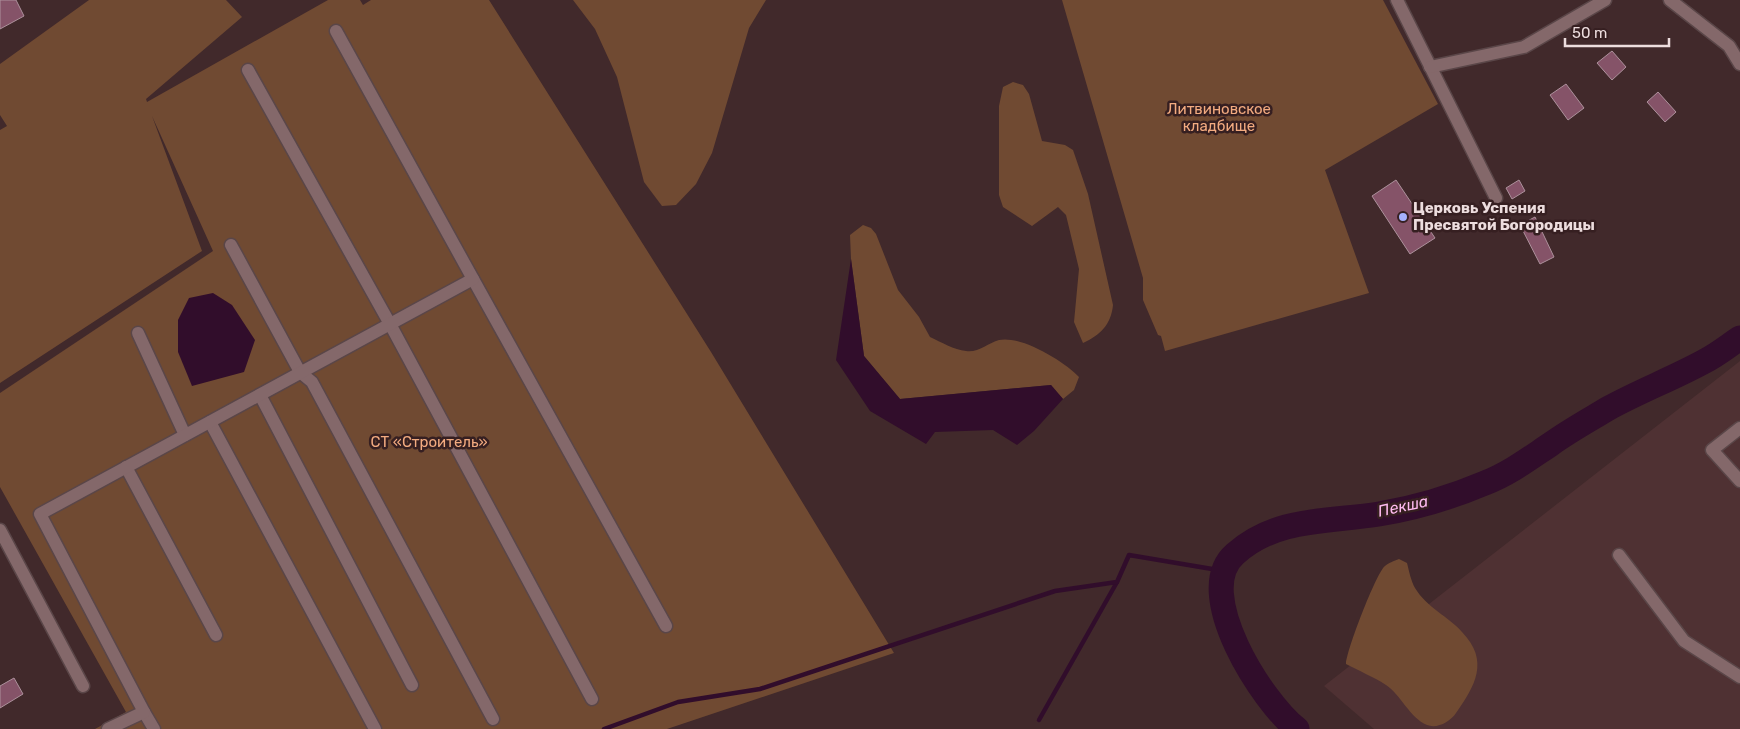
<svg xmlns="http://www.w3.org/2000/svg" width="1740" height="729" viewBox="0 0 1740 729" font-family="Rubik,sans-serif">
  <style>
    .built { fill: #4f3133 }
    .green { fill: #704a32 }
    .water { fill: #310d2b }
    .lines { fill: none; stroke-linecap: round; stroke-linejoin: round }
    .stream { stroke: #310d2b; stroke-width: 4.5 }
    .river { stroke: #310d2b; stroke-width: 25 }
    .building { fill: #855368; stroke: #ad919c }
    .minor-casing { stroke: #5a4648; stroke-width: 15 }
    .minor { stroke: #84686a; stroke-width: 12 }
    .poi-dot { fill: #a5b1fc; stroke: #361f21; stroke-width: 2 }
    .labels { text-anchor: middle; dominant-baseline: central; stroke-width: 5; stroke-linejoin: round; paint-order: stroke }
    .park-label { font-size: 15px; fill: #f3ab80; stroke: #361f21 }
    .poi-label { font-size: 15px; font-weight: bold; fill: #edddde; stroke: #361f21; text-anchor: start }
    .water-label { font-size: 16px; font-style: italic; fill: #febaef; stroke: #361f21 }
  </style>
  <rect width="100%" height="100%" fill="#41292b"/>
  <!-- built -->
  <polygon class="built" points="1740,361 1740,729 1374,729 1324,686"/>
  <!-- green -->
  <g class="green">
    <polygon points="89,0 226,0 242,17 146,99 147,102 328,0 360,0 363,5 371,0 489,0 711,352 894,653 667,729 95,729 126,712 0,487 0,393 213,251 152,116 202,251 0,383 0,130 7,126 0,115 0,64"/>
    <polygon points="573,0 766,0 749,28 712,153 696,184 676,205 662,206 644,182 617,77 595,29"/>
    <polygon points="1062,0 1383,0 1438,104 1325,170 1369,293 1165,351 1161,336 1158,335 1143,300 1143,278"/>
    <path d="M1013,82L1023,85L1029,94L1042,141L1065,145L1073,150L1088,194L1113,305C1111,325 1100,335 1083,343L1074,322L1079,269L1066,215L1058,207L1032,226L1003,207L999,195V106L1003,87Z"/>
    <path d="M863,225L871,228L876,234L898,290L919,317L930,337C941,342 954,350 966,351C978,353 988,343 999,340C1021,335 1065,362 1079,377L1074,390L1063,399L1051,385L900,399L864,356L851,259L850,235Z"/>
    <path d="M1399,559L1407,563C1409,571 1411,581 1415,588C1427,608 1448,616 1462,632C1490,661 1475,686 1456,713C1450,722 1437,729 1427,725C1410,718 1401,695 1386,685C1374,677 1359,671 1346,664C1346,652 1376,573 1385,566C1388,563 1394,561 1399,559Z"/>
  </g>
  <!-- water -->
  <g class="water">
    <polygon points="851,259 864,356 900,399 1051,385 1063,399 1034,431 1017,445 993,430 935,432 926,444 870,411 836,360"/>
    <polygon points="213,293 232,305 255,340 244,372 192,386 178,352 178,320 189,298"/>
  </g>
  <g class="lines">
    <!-- stream -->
    <g class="stream">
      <polyline points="1039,720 1117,582"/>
      <polyline points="604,729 678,702 760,689 1055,591 1117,582 1129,555 1224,571"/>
    </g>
    <!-- river -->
    <path class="river" d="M1297,729C1263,703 1191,592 1235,554C1276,517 1329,522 1379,514C1415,508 1452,497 1485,483C1509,474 1530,458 1551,444C1569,431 1589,420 1609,408C1640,391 1674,378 1705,361C1717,355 1728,346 1740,338"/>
  </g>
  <!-- building -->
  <g class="building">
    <polygon points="0,0 16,0 24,16 0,29"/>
    <polygon points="1612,51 1626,67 1612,80 1597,63"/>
    <polygon points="1566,84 1584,108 1568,120 1550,95"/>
    <polygon points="1658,92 1676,112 1665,122 1647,102"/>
    <polygon points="1396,180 1435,238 1410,254 1372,196"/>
    <polygon points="1519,180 1525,191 1512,199 1506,188"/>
    <polygon points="1535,217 1554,257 1540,264 1520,225"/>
    <polygon points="14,678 23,694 0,708 0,686"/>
  </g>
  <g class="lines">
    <defs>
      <g id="minor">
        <polyline points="1397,0 1496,198"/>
        <polyline points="1670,0 1729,46 1740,64"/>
        <polyline points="1430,67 1524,47 1605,0"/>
        <polyline points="248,70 390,324 592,699"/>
        <polyline points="231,245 300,372 312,382 493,719"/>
        <polyline points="473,279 666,626"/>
        <polyline points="138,333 185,435"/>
        <polyline points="260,395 412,685"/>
        <polyline points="210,422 375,729"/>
        <polyline points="1740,428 1712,450 1740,481"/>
        <polyline points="126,467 216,635"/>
        <polyline points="0,530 83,686"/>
        <polyline points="1619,555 1684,641 1740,677"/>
        <polyline points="144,712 154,729"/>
        <polyline points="108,729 144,712 40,514 473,279 336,31"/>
      </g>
    </defs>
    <!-- minor casing -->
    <use href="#minor" class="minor-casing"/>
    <!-- minor -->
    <use href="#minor" class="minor"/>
  </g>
  <!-- markers -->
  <circle class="poi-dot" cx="1403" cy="217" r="5"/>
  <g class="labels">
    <!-- park labels -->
    <g class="park-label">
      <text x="1219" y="109">Литвиновское<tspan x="1219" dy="17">кладбище</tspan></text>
      <text x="429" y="442">СТ «Строитель»</text>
    </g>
    <!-- poi labels -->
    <g class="poi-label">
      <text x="1413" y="208">Церковь Успения<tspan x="1413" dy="17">Пресвятой Богородицы</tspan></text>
    </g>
    <!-- water labels -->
    <g class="water-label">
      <text transform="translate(1403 506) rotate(-12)">Пекша</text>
    </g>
  </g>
  <!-- scale -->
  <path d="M1565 38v8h104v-8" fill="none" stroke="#edddde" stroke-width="2.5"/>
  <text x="1572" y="38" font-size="15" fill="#edddde" stroke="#361f21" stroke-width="4" paint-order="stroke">50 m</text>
</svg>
